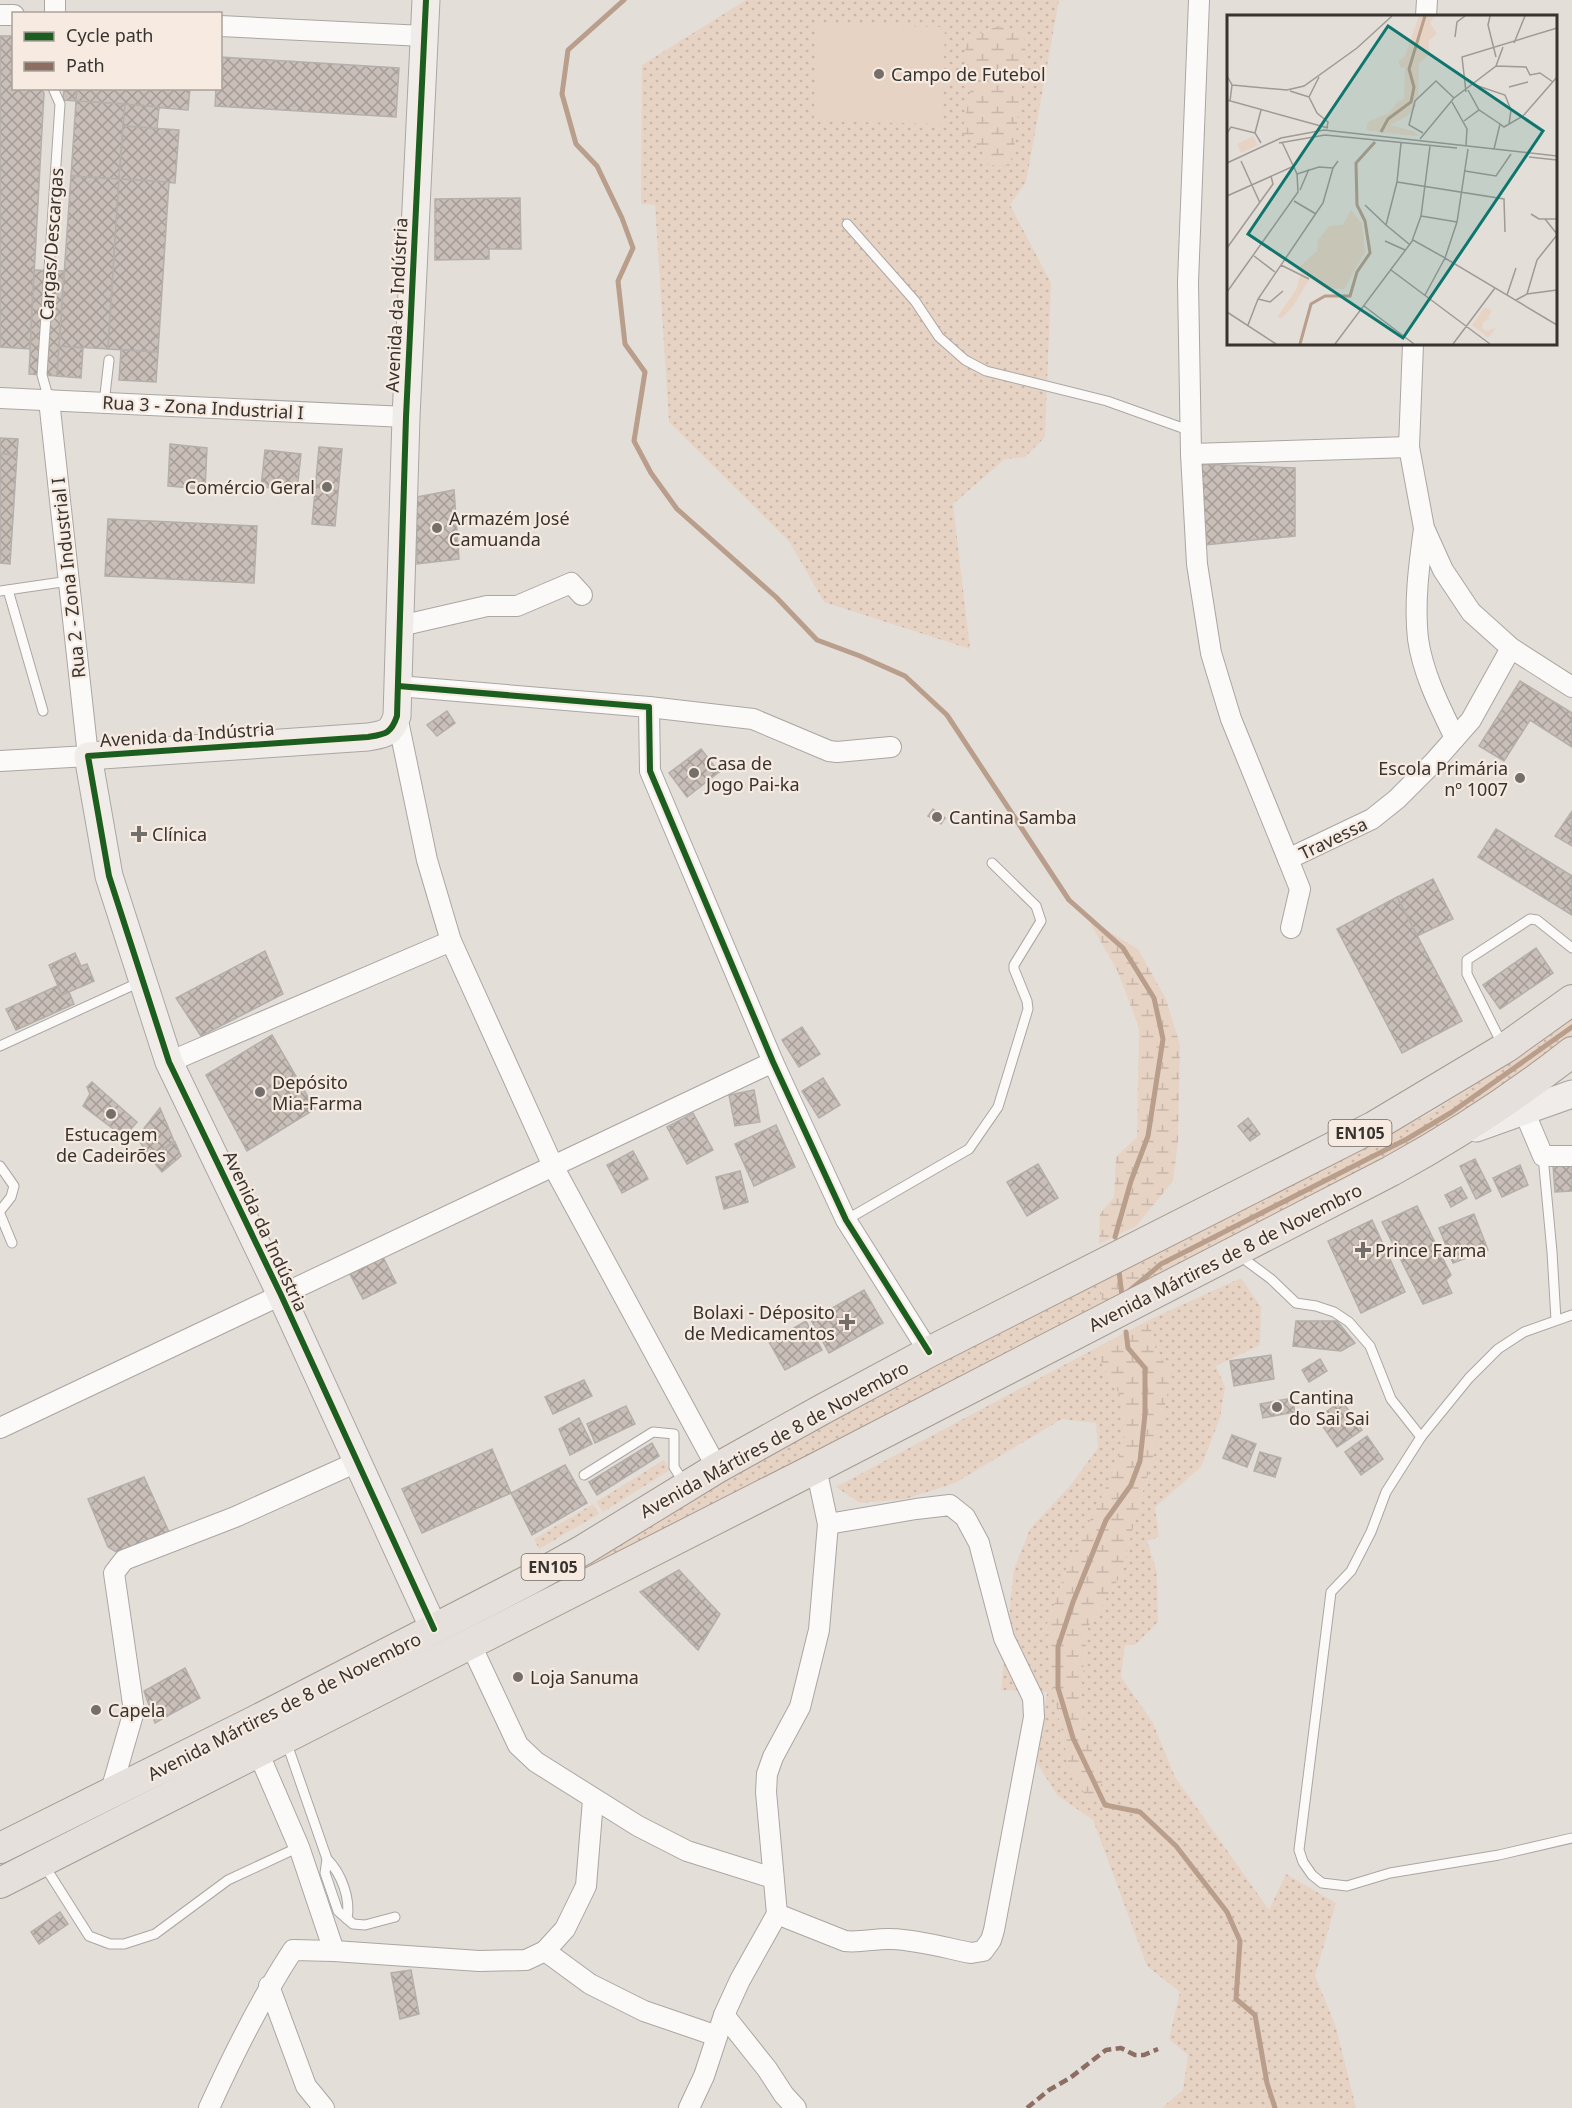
<svg xmlns="http://www.w3.org/2000/svg" width="1572" height="2108" viewBox="0 0 1572 2108" font-family="'Noto Sans',sans-serif">
  <style>
    .grass { fill: url(#grass-dots) }
    .wetland { fill: url(#wetland-marsh) }
    .park { fill: #e7d3c4 }
    .lines { fill: none; stroke-linecap: round; stroke-linejoin: round }
    .stream { stroke: #b89e8b; stroke-width: 5 }
    .building { fill: url(#building-cross-hatch); stroke: #b4afab; stroke-width: 1.5 }
    .lane-casing { stroke: #aaa6a2; stroke-width: 11 }
    .street-casing { stroke: #aaa6a2; stroke-width: 22 }
    .secondary-casing { stroke: #aaa6a2; stroke-width: 29 }
    .primary-casing { stroke: #a59a90; stroke-width: 32 }
    .lane { stroke: #fbfaf9; stroke-width: 9 }
    .street { stroke: #fbfaf9; stroke-width: 20 }
    .secondary { stroke: #f0ecea; stroke-width: 27 }
    .primary { stroke: #e5e0db; stroke-width: 30 }
    .quiet { stroke: #8d6e63; stroke-width: 4.5; stroke-dasharray: 9 4.5; stroke-linecap: butt }
    .cycleway-casing { stroke: #f6eae1; stroke-width: 10 }
    .cycleway { stroke: #1b5e20; stroke-width: 6 }
    .poi-dot { fill: #746f6a; stroke: #f6eae1; stroke-width: 2 }
    .labels { text-anchor: middle; dominant-baseline: central; stroke-width: 4.5; stroke-linejoin: round; paint-order: stroke }
    .shield { fill: #f6eae1; stroke: #706a64; stroke-width: 1.5 }
    .shield-label { font-size: 16px; font-weight: bold; fill: #37332f }
    .poi-label { font-size: 18px; fill: #37332f; stroke: #f6eae1; text-anchor: start }
    .street-label { font-size: 18px; fill: #37332f; stroke: #f6eae1 }
    .inset-river { fill: none; stroke: #b89e8b; stroke-width: 3 }
    .inset-road { fill: none; stroke: #9f9a95; stroke-width: 1.5 }
    .view { fill: #0f766e; fill-opacity: 0.15; stroke: #0f766e; stroke-width: 3 }
    .inset-edge { fill: none; stroke: #37332f; stroke-width: 3 }
  </style>
  <defs>
    <pattern id="grass-dots" width="8" height="8" patternUnits="userSpaceOnUse" patternTransform="scale(1.5)"><rect width="8" height="8" fill="#e7d3c4"/><path d="M2 2h.1M6 6h.1" fill="none" stroke="#c7b6a9" stroke-width="1.8" stroke-linecap="round"/></pattern>
    <pattern id="wetland-marsh" width="20" height="14" patternUnits="userSpaceOnUse" patternTransform="scale(1.5)"><rect width="20" height="14" fill="#e7d3c4"/><path d="M1 5h8M5 5V1M11 12h8M15 12V8" fill="none" stroke="#c7b6a9"/></pattern>
    <pattern id="building-cross-hatch" width="8" height="8" patternUnits="userSpaceOnUse" patternTransform="scale(1.5)"><rect width="8" height="8" fill="#c9bfb8"/><path d="M0 0l8 8M0 8l8-8" fill="none" stroke="#a49c96"/></pattern>
  </defs>
  <rect width="100%" height="100%" fill="#e4ded9"/>
  <!-- grass -->
  <g class="grass">
    <polygon points="746,0 1059,0 1026,182 1010,205 1051,283 1045,437 1025,457 1005,459 953,504 970,649 824,602 789,541 669,422 655,205 641,204 642,65"/>
    <polygon points="1572,1019 1572,1035 1514,1078 1443,1125 1141,1287 1138,1261 1429,1114 1528,1052"/>
    <polygon points="1241,1278 1261,1307 1260,1345 1216,1366 1225,1387 1220,1418 1201,1467 1155,1507 1159,1537 1147,1541 1157,1572 1158,1622 1135,1645 1125,1645 1121,1677 1153,1723 1175,1777 1269,1910 1286,1874 1336,1903 1315,1976 1336,2027 1356,2108 1162,2108 1183,2090 1188,2055 1169,2039 1180,1992 1147,1966 1093,1820 1057,1795 1037,1763 1047,1692 1001,1690 1014,1569 1030,1529 1069,1487 1098,1448 1096,1423 1062,1419 955,1483 905,1499 860,1503 836,1487 1094,1349 1123,1401 1125,1442 1105,1492 1068,1565 1046,1627 1053,1692 1069,1765 1092,1807 1086,1732 1080,1701 1088,1627 1121,1575 1138,1508 1155,1450 1156,1352 1149,1320"/>
    <polygon points="1100,1280 1102,1306 514,1606 582,1567 792,1435"/>
    <polygon points="664,1460 670,1470 603,1512 596,1502"/>
    <polygon points="593,1504 599,1514 539,1549 534,1539"/>
  </g>
  <!-- wetland -->
  <g class="wetland">
    <polygon points="998,26 1022,33 1026,44 1014,150 1009,166 988,165 981,148 962,133 972,83 967,64 964,39"/>
    <polygon points="1088,919 1138,949 1166,999 1180,1045 1178,1142 1173,1181 1136,1226 1099,1244 1100,1214 1114,1197 1116,1157 1137,1137 1139,1028 1118,972"/>
    <polygon points="1138,1261 1141,1287 1102,1306 1100,1280"/>
    <polygon points="1149,1320 1156,1352 1172,1373 1155,1450 1138,1508 1121,1575 1088,1627 1080,1701 1086,1732 1102,1782 1092,1808 1069,1765 1053,1692 1046,1627 1068,1565 1104,1492 1125,1442 1123,1401 1094,1349"/>
  </g>
  <!-- park -->
  <polygon class="park" points="817,24 945,27 942,124 814,121"/>
  <g class="lines">
    <!-- stream -->
    <g class="stream">
      <polyline points="624,0 568,50 562,94 576,144 597,166 622,218 633,248 618,281 625,344 645,372 634,441 651,473 677,509 776,597 817,640 860,656 905,676 947,715 1069,900 1123,948 1154,998 1163,1039 1148,1136 1131,1181 1115,1237"/>
      <polyline points="1119,1271 1122,1296"/>
      <polyline points="1128,1292 1161,1264 1407,1139 1452,1112 1572,1027"/>
      <polyline points="1126,1332 1128,1348 1145,1368 1145,1414 1140,1461 1131,1485 1106,1520 1073,1602 1058,1647 1058,1688 1073,1738 1105,1805 1140,1812 1176,1846 1227,1912 1240,1941 1236,1999 1255,2015 1267,2083 1275,2108"/>
    </g>
  </g>
  <!-- building -->
  <g class="building">
    <polygon points="0,36 14,36 14,88 41,88 44,93 30,349 0,347"/>
    <polygon points="220,57 399,68 396,117 215,106 216,88 220,88"/>
    <polygon points="64,88 77,88 76,101 63,100"/>
    <polygon points="77,88 190,88 188,110 76,101"/>
    <polygon points="76,101 125,104 119,179 71,176"/>
    <polygon points="125,104 159,107 157,129 123,126"/>
    <polygon points="123,126 179,130 175,183 119,179"/>
    <polygon points="71,176 119,179 108,349 59,346"/>
    <polygon points="119,179 169,182 158,352 108,349"/>
    <polygon points="520,198 521,249 489,249 489,259 435,260 435,199"/>
    <polygon points="34,270 64,271 57,376 29,374"/>
    <polygon points="59,346 83,348 81,378 57,376"/>
    <polygon points="121,350 158,352 156,382 119,380"/>
    <polygon points="0,438 18,439 17,455 0,454"/>
    <polygon points="170,444 207,448 205,489 168,486"/>
    <polygon points="319,447 342,449 335,526 312,524"/>
    <polygon points="265,450 301,454 297,490 261,487"/>
    <polygon points="0,454 17,455 10,564 0,563"/>
    <polygon points="1200,464 1295,468 1295,536 1205,545"/>
    <polygon points="454,490 459,559 417,564 416,497"/>
    <polygon points="108,519 257,526 254,583 105,576"/>
    <polygon points="1520,681 1572,713 1572,747 1530,720 1504,761 1479,746"/>
    <polygon points="447,711 455,723 437,736 427,725"/>
    <polygon points="701,749 719,772 687,797 669,773"/>
    <polygon points="933,809 945,818 941,824 928,816"/>
    <polygon points="1572,811 1572,846 1555,836"/>
    <polygon points="1496,829 1572,876 1572,915 1478,857"/>
    <polygon points="1433,879 1453,919 1417,936 1397,897"/>
    <polygon points="1397,897 1462,1021 1402,1053 1337,929"/>
    <polygon points="1536,948 1553,973 1500,1009 1483,985"/>
    <polygon points="265,951 283,994 201,1036 176,998"/>
    <polygon points="75,953 81,966 87,964 94,981 62,995 49,965"/>
    <polygon points="57,986 62,995 69,992 74,1004 16,1030 6,1009"/>
    <polygon points="802,1027 820,1054 799,1067 782,1040"/>
    <polygon points="272,1035 315,1109 247,1151 206,1075"/>
    <polygon points="823,1078 840,1105 819,1118 802,1091"/>
    <polygon points="92,1082 137,1122 124,1137 83,1106 90,1094 87,1087"/>
    <polygon points="754,1090 760,1122 735,1126 729,1095"/>
    <polygon points="160,1108 174,1141 150,1158 137,1137"/>
    <polygon points="693,1113 713,1150 687,1164 667,1127"/>
    <polygon points="1248,1118 1260,1134 1250,1141 1238,1126"/>
    <polygon points="776,1125 795,1167 754,1186 735,1144"/>
    <polygon points="175,1142 181,1156 162,1172 151,1159"/>
    <polygon points="633,1151 648,1179 622,1193 607,1165"/>
    <polygon points="1475,1159 1491,1191 1476,1199 1460,1166"/>
    <polygon points="1038,1164 1058,1198 1027,1216 1007,1182"/>
    <polygon points="1520,1165 1528,1185 1502,1197 1493,1178"/>
    <polygon points="1553,1165 1572,1165 1572,1191 1555,1192"/>
    <polygon points="740,1171 748,1202 724,1209 716,1177"/>
    <polygon points="1461,1187 1467,1198 1451,1207 1445,1195"/>
    <polygon points="1417,1206 1451,1275 1446,1280 1452,1293 1423,1304 1382,1222"/>
    <polygon points="1474,1214 1488,1250 1453,1263 1439,1228"/>
    <polygon points="1372,1220 1405,1292 1361,1313 1328,1241"/>
    <polygon points="383,1257 396,1283 363,1299 350,1274"/>
    <polygon points="864,1290 883,1323 829,1353 811,1320"/>
    <polygon points="806,1321 822,1350 785,1370 769,1342"/>
    <polygon points="1296,1321 1337,1321 1355,1343 1341,1351 1293,1346"/>
    <polygon points="1271,1355 1274,1379 1234,1386 1230,1361"/>
    <polygon points="1320,1359 1327,1371 1309,1382 1302,1370"/>
    <polygon points="584,1380 592,1396 553,1414 545,1397"/>
    <polygon points="1292,1398 1295,1412 1263,1418 1260,1404"/>
    <polygon points="1342,1401 1362,1430 1337,1447 1317,1418"/>
    <polygon points="626,1406 635,1424 595,1443 587,1424"/>
    <polygon points="579,1418 592,1444 570,1455 559,1429"/>
    <polygon points="1232,1435 1256,1444 1247,1467 1223,1458"/>
    <polygon points="1367,1436 1383,1459 1361,1475 1345,1452"/>
    <polygon points="652,1443 659,1456 597,1495 589,1482"/>
    <polygon points="492,1449 511,1493 422,1533 402,1489"/>
    <polygon points="1260,1452 1281,1458 1275,1477 1254,1471"/>
    <polygon points="565,1465 587,1503 532,1535 511,1493"/>
    <polygon points="144,1477 169,1532 118,1553 108,1547 88,1499"/>
    <polygon points="679,1570 720,1614 698,1650 640,1592"/>
    <polygon points="185,1668 200,1698 155,1723 144,1691"/>
    <polygon points="60,1912 68,1924 39,1944 31,1932"/>
    <polygon points="411,1970 419,2014 400,2019 391,1973"/>
  </g>
  <g class="lines">
    <defs>
      <g id="lane">
        <polyline points="847,224 915,301 939,337 965,360 986,371 1107,401 1191,431"/>
        <polyline points="49,400 42,375 60,104 53,88"/>
        <polyline points="104,403 109,360"/>
        <polyline points="8,590 43,711"/>
        <polyline points="0,591 69,581"/>
        <polyline points="0,1046 140,982"/>
        <polyline points="1503,1046 1467,974 1467,960 1530,919 1537,920 1572,948"/>
        <polyline points="1543,1156 1552,1252 1556,1320"/>
        <polyline points="0,1166 14,1186 11,1197 0,1211"/>
        <polyline points="0,1214 12,1243"/>
        <polyline points="846,1220 969,1149 998,1107 1028,1009 1027,1001 1014,969 1014,965 1041,921 1036,906 992,863"/>
        <polyline points="1240,1256 1271,1279 1296,1303 1316,1306 1334,1312 1349,1322 1370,1346 1391,1399 1421,1437"/>
        <polyline points="1572,1315 1524,1332 1498,1349 1469,1378 1421,1437 1386,1492 1371,1532 1351,1571 1331,1592 1299,1850 1303,1862 1312,1875 1322,1883 1347,1886 1390,1873 1499,1855 1572,1838"/>
        <polyline points="584,1475 653,1432 674,1434 674,1467 684,1483"/>
        <polyline points="286,1741 327,1859 325,1873 338,1911 353,1924 365,1925 395,1917"/>
        <path d="M327,1859C341,1873 351,1898 347,1919"/>
        <polyline points="44,1865 89,1936 110,1944 124,1944 155,1934 228,1880 299,1847"/>
      </g>
      <g id="street">
        <polyline points="1199,0 1188,282 1191,454 1197,564 1211,653 1231,719 1288,859"/>
        <polyline points="55,14 55,0"/>
        <polyline points="0,15 14,15"/>
        <polyline points="1426,16 1427,0"/>
        <polyline points="220,26 424,36"/>
        <polyline points="1413,344 1409,447 1424,528 1443,570 1471,612 1511,648 1572,687"/>
        <polyline points="0,398 406,417"/>
        <polyline points="1191,454 1409,447"/>
        <path d="M1424,529C1419,565 1414,603 1418,639C1423,674 1440,707 1455,738"/>
        <polyline points="400,626 487,606 517,606 571,583 582,595"/>
        <polyline points="398,686 649,707 650,771 773,1062 846,1220 929,1352"/>
        <polyline points="649,707 753,719 829,751 837,752 891,747"/>
        <polyline points="397,716 427,860 451,941 553,1166 717,1468"/>
        <polyline points="0,761 88,756 49,400"/>
        <polyline points="1291,928 1300,889 1288,859 1372,819 1397,799 1433,763 1471,720 1511,648"/>
        <polyline points="169,1062 451,941"/>
        <polyline points="1524,1111 1543,1156 1572,1156"/>
        <polyline points="0,1428 773,1062"/>
        <polyline points="470,1643 518,1745 536,1762 638,1826 687,1851 773,1878"/>
        <polyline points="110,1794 134,1711 114,1573 124,1560 235,1517 357,1462"/>
        <path d="M777,1914L845,1941C861,1943 876,1938 892,1939C918,1940 946,1948 971,1953L983,1951L991,1940L994,1930L1034,1717L1033,1698L1004,1638L979,1543L965,1517L950,1505L916,1509L828,1524"/>
        <polyline points="334,1951 479,1961 526,1960 545,1951 565,1929 586,1886 593,1800"/>
        <polyline points="545,1951 590,1984 644,2011 717,2036"/>
        <polyline points="269,1986 306,2086 324,2108"/>
        <polyline points="724,2015 767,2069 784,2095 796,2108"/>
        <path d="M209,2108C234,2053 260,2000 293,1950L334,1951L299,1847L258,1752"/>
        <polyline points="689,2108 704,2076 724,2015 740,1980 777,1914 766,1792 767,1774 773,1757 800,1707 819,1630 828,1524 816,1468"/>
      </g>
      <g id="secondary">
        <path d="M426,0L406,417L397,716C391,734 385,734 368,737L88,756L109,876L169,1062L281,1295L434,1629"/>
        <polyline points="1476,1128 1572,1094"/>
      </g>
      <g id="primary">
        <polyline points="0,1848 255,1721 529,1580 583,1550 717,1468 823,1409 929,1352 1373,1127 1505,1048 1572,1000"/>
        <path d="M0,1883L816,1468L1391,1171C1455,1136 1515,1097 1572,1052"/>
      </g>
    </defs>
    <!-- lane casing -->
    <use href="#lane" class="lane-casing"/>
    <!-- street casing -->
    <use href="#street" class="street-casing"/>
    <!-- secondary casing -->
    <use href="#secondary" class="secondary-casing"/>
    <!-- primary casing -->
    <use href="#primary" class="primary-casing"/>
    <!-- lane -->
    <use href="#lane" class="lane"/>
    <!-- street -->
    <use href="#street" class="street"/>
    <!-- secondary -->
    <use href="#secondary" class="secondary"/>
    <!-- primary -->
    <use href="#primary" class="primary"/>
    <!-- quiet -->
    <polyline class="quiet" points="1027,2108 1049,2090 1070,2078 1106,2050 1121,2048 1135,2055 1144,2055 1158,2049"/>
    <defs>
      <g id="cycleway">
        <path d="M426,0L406,417L397,716C391,734 385,734 368,737L88,756L109,876L169,1062L281,1295L434,1629"/>
        <polyline points="398,686 649,707 650,771 773,1062 846,1220 929,1352"/>
      </g>
    </defs>
    <!-- cycleway casing -->
    <use href="#cycleway" class="cycleway-casing"/>
    <!-- cycleway -->
    <use href="#cycleway" class="cycleway"/>
  </g>
  <!-- markers -->
  <g class="poi-dot">
    <circle cx="879" cy="74" r="6"/>
    <circle cx="327" cy="487" r="6"/>
    <circle cx="437" cy="528" r="6"/>
    <circle cx="694" cy="773" r="6"/>
    <circle cx="1520" cy="778" r="6"/>
    <circle cx="937" cy="817" r="6"/>
    <path d="M136 825h6v6h6v6h-6v6h-6v-6h-6v-6h6z"/>
    <circle cx="260" cy="1092" r="6"/>
    <circle cx="111" cy="1114" r="6"/>
    <path d="M1360 1241h6v6h6v6h-6v6h-6v-6h-6v-6h6z"/>
    <path d="M844 1313h6v6h6v6h-6v6h-6v-6h-6v-6h6z"/>
    <circle cx="1277" cy="1407" r="6"/>
    <circle cx="518" cy="1677" r="6"/>
    <circle cx="96" cy="1710" r="6"/>
  </g>
  <g class="labels">
    <!-- shield labels -->
    <g class="shield">
      <rect x="1328.5" y="1120" width="63" height="26" rx="4.5"/>
      <rect x="521.5" y="1554" width="63" height="26" rx="4.5"/>
    </g>
    <g class="shield-label">
      <text x="1360" y="1133">EN105</text>
      <text x="553" y="1567">EN105</text>
    </g>
    <!-- poi labels -->
    <g class="poi-label">
      <text x="891" y="74">Campo de Futebol</text>
      <text x="315" y="487" text-anchor="end">Comércio Geral</text>
      <text x="449" y="518">Armazém José<tspan x="449" dy="21">Camuanda</tspan></text>
      <text x="706" y="763">Casa de<tspan x="706" dy="21">Jogo Pai-ka</tspan></text>
      <text x="1508" y="768" text-anchor="end">Escola Primária<tspan x="1508" dy="21">nº 1007</tspan></text>
      <text x="949" y="817">Cantina Samba</text>
      <text x="152" y="834">Clínica</text>
      <text x="272" y="1082">Depósito<tspan x="272" dy="21">Mia-Farma</tspan></text>
      <text x="111" y="1134" text-anchor="middle">Estucagem<tspan x="111" dy="21">de Cadeirões</tspan></text>
      <text x="1375" y="1250">Prince Farma</text>
      <text x="835" y="1312" text-anchor="end">Bolaxi - Déposito<tspan x="835" dy="21">de Medicamentos</tspan></text>
      <text x="1289" y="1397">Cantina<tspan x="1289" dy="21">do Sai Sai</tspan></text>
      <text x="530" y="1677">Loja Sanuma</text>
      <text x="108" y="1710">Capela</text>
    </g>
    <!-- street labels -->
    <g class="street-label">
      <text transform="translate(51 244) rotate(-86)">Cargas/Descargas</text>
      <text transform="translate(396 305) rotate(-87)">Avenida da Indústria</text>
      <text transform="translate(203 407) rotate(3)">Rua 3 - Zona Industrial I</text>
      <text transform="translate(68 578) rotate(-96)">Rua 2 - Zona Industrial I</text>
      <text transform="translate(187 734) rotate(-4)">Avenida da Indústria</text>
      <text transform="translate(1333 838) rotate(-26)">Travessa</text>
      <text transform="translate(266 1231) rotate(65)">Avenida da Indústria</text>
      <text transform="translate(1225 1257) rotate(-27)">Avenida Mártires de 8 de Novembro</text>
      <text transform="translate(774 1439) rotate(-29)">Avenida Mártires de 8 de Novembro</text>
      <text transform="translate(284 1706) rotate(-27)">Avenida Mártires de 8 de Novembro</text>
    </g>
  </g>
  <!-- overview -->
  <g transform="translate(1227 15)">
    <rect width="330" height="330" fill="#e4ded9"/>
    <path d="M192,1H208L203,8L210,19L202,25V39L192,49L191,81L186,87L190,90L180,101L163,110L186,116L192,121L158,118L161,107L181,93L188,74L177,91L152,110L151,117L139,115L141,107L162,98L170,87L177,84L178,52L174,53L171,47L178,41ZM26,121L31,130L14,138L10,129ZM124,195L135,209L138,237L117,274L97,273L83,263L67,290L55,303L50,302L69,275L74,257L70,254L90,236L91,225L102,211L116,210ZM258,292L265,296L260,304L266,303L256,307L255,313L259,316L269,313L261,323L245,310Z" fill="#e7d3c4"/>
    <path d="M189,73L181,94L161,107L158,118L151,117L152,110L177,91Z" fill="#e7d3c4"/>
    <path class="inset-river" d="M154,117L161,104L184,87L187,72L182,54L198,1M73,329L84,289L98,281H123L130,257L143,238L138,206L130,190L129,148L148,127"/>
    <path class="inset-road" d="M263,1L261,10L269,42M228,22L230,7L238,1M287,28L298,1M269,51L299,52L303,60L313,58L326,67M0,61L5,70L3,86M5,70L60,75L77,71L130,33L165,1M248,70L278,80L284,95L282,109M282,72L301,67M241,75L252,95M63,76L82,82M239,77L235,42L330,13M82,82L90,98L101,107L100,113M82,82L92,62M0,85L101,113M225,87L240,114L239,130M237,106L252,95L273,109M0,118L4,112L28,118M196,118L182,110L188,86L209,66L227,83M193,124L227,83L269,51L276,32M34,128L28,118L34,95M52,128L98,120L230,133M174,128L170,167L159,210L182,229M267,134L273,109L277,112L296,101L330,62M302,142L330,145M14,146L33,188M0,148L54,123L97,115L330,141M238,156L269,161L284,139M70,159L92,152L106,153L111,146M170,167L277,184L278,217M73,175L82,154M0,181L67,151M67,186L89,199M138,190L159,210M304,199L312,204H330M194,201L230,207M318,204L330,219M158,226L178,235M185,226L194,201L203,131M0,233L46,169L44,161M27,241L48,257M54,250L82,264M164,255L263,329M0,277L71,177L70,159L55,127M300,279L310,245L330,220M198,280L218,243L330,310M280,280L289,253M31,284L43,287L56,276M289,285L300,279L330,275M137,291L187,329M0,297L49,329M21,310L31,284L96,188L106,153M108,329L186,225L218,243L230,207L241,134M226,329L268,273"/>
    <path class="view" d="M161,11L316,116L176,323L21,219Z"/>
    <rect width="330" height="330" class="inset-edge"/>
  </g>
  <!-- legend -->
  <rect x="12" y="12" width="210" height="78" fill="#f6eae1" stroke="#aaa19a" stroke-width="1.5"/>
  <rect x="24" y="32" width="30" height="9" fill="#1b5e20" stroke="#aaa19a" stroke-width="1.5"/>
  <text x="66" y="42" font-size="18" fill="#37332f">Cycle path</text>
  <rect x="24" y="62" width="30" height="9" fill="#8d6e63" stroke="#aaa19a" stroke-width="1.5"/>
  <text x="66" y="72" font-size="18" fill="#37332f">Path</text>
</svg>
